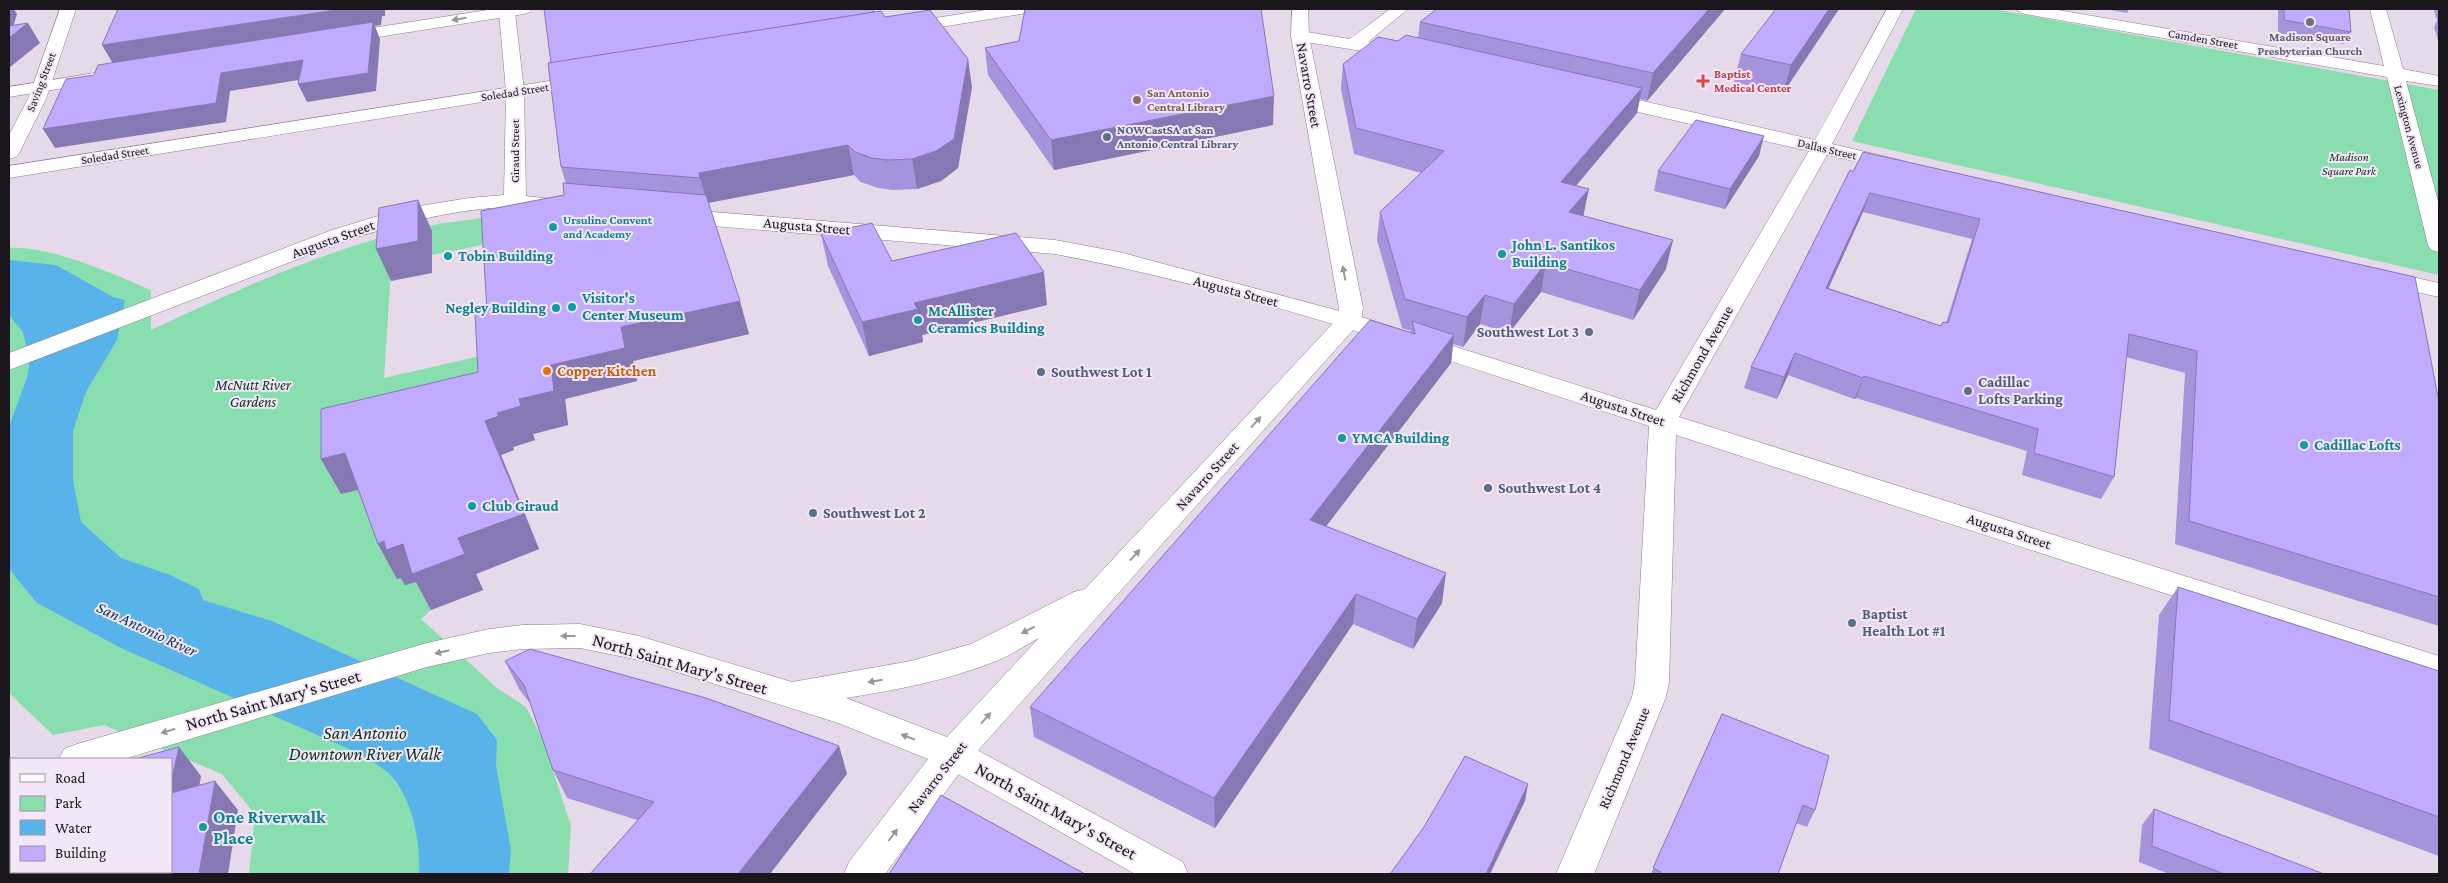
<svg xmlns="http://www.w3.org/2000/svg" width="2448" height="883" viewBox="0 0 2448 883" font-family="'Crimson Pro',serif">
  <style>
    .green { fill: #88deaf }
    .water { fill: #58b3eb }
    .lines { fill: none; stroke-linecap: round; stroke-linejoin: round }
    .minor-casing { stroke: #897e8c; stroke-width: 1 }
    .major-casing { stroke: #897e8c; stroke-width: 1 }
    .minor { fill: #fff; fill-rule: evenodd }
    .major { fill: #fff; fill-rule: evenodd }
    .wall { fill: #a593db; fill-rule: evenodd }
    .shaded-wall { fill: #8678b2 }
    .building { fill: #c0abff; stroke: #8678b2; fill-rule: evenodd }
    .oneway { fill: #989698 }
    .worship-dot { fill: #6b7280; stroke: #f3e6f6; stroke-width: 2 }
    .health-dot { fill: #e0444e; stroke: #f3e6f6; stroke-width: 2 }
    .education-dot { fill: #8d6e63; stroke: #f3e6f6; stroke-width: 2 }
    .service-dot { fill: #5c6f8a; stroke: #f3e6f6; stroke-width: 2 }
    .culture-dot { fill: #0f9aa8; stroke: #f3e6f6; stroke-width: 2 }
    .food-dot { fill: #e8710a; stroke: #f3e6f6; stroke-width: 2 }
    .labels { text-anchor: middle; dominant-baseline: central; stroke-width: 4; stroke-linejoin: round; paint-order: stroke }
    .far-worship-label { font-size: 12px; font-weight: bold; fill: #5b616d; stroke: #f3e6f6 }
    .far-street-label { font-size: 12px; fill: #1a161b; stroke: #f3e6f6 }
    .far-health-label { font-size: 12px; font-weight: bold; fill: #be3a42; stroke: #f3e6f6; text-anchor: start }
    .far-education-label { font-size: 12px; font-weight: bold; fill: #785e54; stroke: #f3e6f6; text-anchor: start }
    .far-service-label { font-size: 12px; font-weight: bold; fill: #4e5e75; stroke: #f3e6f6; text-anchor: start }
    .far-park-label { font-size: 12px; font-style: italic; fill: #07331f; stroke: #f3e6f6 }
    .far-culture-label { font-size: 12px; font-weight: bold; fill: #0d838f; stroke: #f3e6f6; text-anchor: start }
    .street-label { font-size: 15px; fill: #1a161b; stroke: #f3e6f6 }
    .culture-label { font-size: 15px; font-weight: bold; fill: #0d838f; stroke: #f3e6f6; text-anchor: start }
    .service-label { font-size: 15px; font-weight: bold; fill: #4e5e75; stroke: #f3e6f6; text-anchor: start }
    .food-label { font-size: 15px; font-weight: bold; fill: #c56008; stroke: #f3e6f6; text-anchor: start }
    .park-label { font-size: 15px; font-style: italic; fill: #07331f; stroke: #f3e6f6 }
    .water-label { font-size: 16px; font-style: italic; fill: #0a3349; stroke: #f3e6f6 }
    .near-street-label { font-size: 18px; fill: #1a161b; stroke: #f3e6f6 }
    .near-park-label { font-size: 18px; font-style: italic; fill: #07331f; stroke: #f3e6f6 }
    .near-culture-label { font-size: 18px; font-weight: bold; fill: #0d838f; stroke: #f3e6f6; text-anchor: start }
  </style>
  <rect width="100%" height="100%" fill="#e6d9e9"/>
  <!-- green -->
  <g class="green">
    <polygon points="1916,9 1992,9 2439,90 2439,275 1852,141"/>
    <path d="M481,218L527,220L571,227L432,255L431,231L393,239L384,378L489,354L492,406L411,476L397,579L404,577L422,580L431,610L421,619L497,688L526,707L543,740L571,826L568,874H249L255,814L222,774L104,725L53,735L9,693V248C49,245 113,274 151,290V330C236,290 336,245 428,226C446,222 464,221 481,218Z"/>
  </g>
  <!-- water -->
  <path class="water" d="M9,260L56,265L113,297L125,300L117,340L86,392L73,431V480L81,522L121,558L170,575L199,589L203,600L272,621L477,714L497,740L496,766L511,850L509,874H419C421,844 413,803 394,779C387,769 370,761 360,754L119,647L37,603L9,569V427L27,377L30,361L23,332L9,315Z"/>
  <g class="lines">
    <defs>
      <g id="minor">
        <polygon points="60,9 76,9 46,99 19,153 16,157 9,159 9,135 28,99"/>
        <path d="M501,9H513L515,12L524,91L526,196L572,201L575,206L572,211L564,212C548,211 530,207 514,207C457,208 402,223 348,240L9,370V353L332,230L401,209L469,198L504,195L506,91L499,12Z"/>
        <polygon points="1390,9 1408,9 1368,42 1411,49 1414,53 1411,57 1405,58 1300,41 1294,40 1291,36 1294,32 1300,31 1350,39"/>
        <path d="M1887,9H1903L1832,144L1904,161L1907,165L1904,169L1897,171L1827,155L1679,417L2439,656V682L1676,435L1669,682L1666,697L1594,874H1556L1632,697L1635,682L1649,426C1455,363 1256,292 1055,254L677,223L669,221L666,216L669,211L677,209L1055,240L1119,252L1358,316L1656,410L1809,151L1603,104L1596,102L1594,98L1596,94L1603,92L1815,140Z"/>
        <polygon points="2017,9 2052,9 2384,66 2370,9 2386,9 2403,69 2439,76 2439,86 2406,81 2439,205 2439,252 2431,250 2428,245 2387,77 2025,14 2019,12"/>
        <polygon points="2380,270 2439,283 2439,297 2372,282 2368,277 2372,272"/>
        <polygon points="953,740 966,744 1183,862 1188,874 1135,874 940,764 935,754 940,744"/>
      </g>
      <g id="major">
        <polygon points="494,9 532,9 530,12 524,14 340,43 334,42 331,38 334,34 340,33"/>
        <polygon points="992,9 1029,9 1027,12 1021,14 904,33 898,32 896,28 898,24 904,23"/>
        <path d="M1292,9H1308L1309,36L1363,308L1361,321L966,764L885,874H844L849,862L928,759L838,723L639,660L580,648L523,649L489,653L427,667L124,759H59L64,749L77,744L427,643L489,629L523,625L580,624L639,636L792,682L911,661L971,644L1074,592L1085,589L1337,319L1339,308L1291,36ZM1039,638L947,737L846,698C895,690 945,681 991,663C1008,657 1024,646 1039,638Z"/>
        <polygon points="101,72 107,73 110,77 107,81 9,97 9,87"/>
        <polygon points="588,75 594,76 597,80 594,84 9,178 9,166"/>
        <polygon points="11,767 11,797 9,798 9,768"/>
      </g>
    </defs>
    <!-- minor casing -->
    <use href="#minor" class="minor-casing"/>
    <!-- major casing -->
    <use href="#major" class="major-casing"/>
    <!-- minor -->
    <use href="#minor" class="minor"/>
    <!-- major -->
    <use href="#major" class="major"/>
  </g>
  <!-- wall -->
  <g class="wall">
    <polygon points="1725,9 1647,101 1640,99 1637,113 1576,186 1584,216 1666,269 1633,320 1541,292 1509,333 1480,324 1463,347 1453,344 1451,363 1326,526 1442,603 1413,649 1353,624 1215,828 1034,737 1030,707 1410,333 1411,331 1402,328 1377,240 1380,212 1421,173 1354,154 1341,89 1343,64 1398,41 1418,38 1420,22"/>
    <polygon points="1839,9 1783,93 1734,82 1741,54"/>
    <polygon points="2105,9 2129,9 2127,13"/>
    <polygon points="2278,9 2349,9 2351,32 2344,44 2278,33"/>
    <polygon points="2434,9 2439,9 2439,44 2434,27 2437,21"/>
    <polygon points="875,12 885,17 972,87 958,168 941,181 917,189 892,190 878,188 861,182 854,175 708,203 749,334 633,361 637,381 565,399 568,425 533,434 535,440 513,447 514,450 501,455 539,549 476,574 483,590 431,610 416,582 405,585 401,578 397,579 378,544 358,490 341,494 478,372 564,195 566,184 561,167"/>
    <polygon points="1019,41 1273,125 1054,170 988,75 985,48"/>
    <path d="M1863,152L2439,402V626L2175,544L2185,373L2126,357L2114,477L2101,499L2022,475L2027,451L1856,398L1854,399L1788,375L1777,399L1744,388L1751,367ZM1863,212L1972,239L1946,323L1941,326L1828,288Z"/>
    <polygon points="1759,156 1725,209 1654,191 1658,171"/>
    <polygon points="821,234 892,261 1047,305 922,335 923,342 869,356 828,266"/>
    <polygon points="2178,587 2439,671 2439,856 2149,749 2159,615"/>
    <polygon points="505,661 839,746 847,774 637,820 567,798 553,770 530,703 519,689"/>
    <polygon points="1722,714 1815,810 1807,827 1796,823 1778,874 1651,874"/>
    <polygon points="2154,809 2324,874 2169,874 2139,862 2142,825"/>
  </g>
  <!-- shaded-wall -->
  <g class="shaded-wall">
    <polygon points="9,9 14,9 17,14 10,37 28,23 40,43 9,68"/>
    <polygon points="342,9 385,9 385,16 382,16 381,25 375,26 380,39 376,91 307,102 298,84 372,27 115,67 102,45"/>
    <polygon points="1709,9 1725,9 1647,101 1653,73"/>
    <polygon points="1829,9 1839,9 1783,93 1791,65"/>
    <polygon points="968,59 972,87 958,168 941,181 917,189 912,159"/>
    <polygon points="303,60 311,78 230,91 226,122 55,148 43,129 221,73"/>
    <polygon points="1642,88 1637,113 1556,209 1561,182"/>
    <polygon points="1274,96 1273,125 1054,170 1051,140"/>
    <polygon points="1764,136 1759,156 1725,209 1730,189"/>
    <polygon points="848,145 854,175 707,203 699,173"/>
    <polygon points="1589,189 1583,217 1569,212"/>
    <polygon points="1870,193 1863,212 1819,309 1826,288"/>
    <polygon points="418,200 432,231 432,273 391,281 376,249"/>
    <polygon points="1673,240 1666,269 1633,320 1640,290"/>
    <polygon points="1546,263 1541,292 1509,333 1514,304"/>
    <polygon points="1044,272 1047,305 922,335 923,342 869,356 862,322 914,303"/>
    <polygon points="1485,295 1480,324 1463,347 1467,317"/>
    <polygon points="740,301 749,334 633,361 637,381 565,399 568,425 533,434 535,440 513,447 514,450 501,455 539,549 476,574 483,590 431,610 416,582 405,585 401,578 397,579 378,544 384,541 403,544 458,538 485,421 519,399 551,365 621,327"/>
    <polygon points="1454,335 1451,363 1308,550 1310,520"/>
    <polygon points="1795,353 1788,375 1777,399 1784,377"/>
    <polygon points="1864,376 1856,398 1854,399 1863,378"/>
    <polygon points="345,453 364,488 341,494 321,459"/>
    <polygon points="1446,573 1442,603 1413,649 1417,619"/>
    <polygon points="1356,594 1353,624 1215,828 1214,798"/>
    <polygon points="839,746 847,774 770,874 738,874"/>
    <polygon points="179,747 201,776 193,823 171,797 171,783"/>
    <polygon points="215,781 238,810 228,874 199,874"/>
    <polygon points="1528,784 1525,801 1490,874 1486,874"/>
  </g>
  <!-- building -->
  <g class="building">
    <polygon points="118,9 342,9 102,45"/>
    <polygon points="544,9 872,9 875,12 551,63"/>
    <polygon points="1025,9 1261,9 1274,96 1051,140 985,48 1019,41"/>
    <polygon points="1437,9 1709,9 1653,73 1420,22"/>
    <polygon points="1776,9 1829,9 1791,65 1741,54"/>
    <polygon points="2284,9 2349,9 2351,32 2284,20"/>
    <polygon points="930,10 968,59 954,139 936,151 912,159 887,160 872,158 855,152 848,145 699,173 700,178 561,167 548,63 881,11 885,17"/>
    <polygon points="373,22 368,73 298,84 303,60 221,73 216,103 43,129 66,79 94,75 98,65"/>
    <polygon points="28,23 9,38 9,26"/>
    <polygon points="1406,35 1642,88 1561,182 1589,189 1569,212 1673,240 1640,290 1546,263 1514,304 1485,295 1467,317 1405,299 1380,212 1444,151 1356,128 1343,64 1378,37 1398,41"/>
    <polygon points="1696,120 1764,136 1730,189 1658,171"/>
    <path d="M1863,152L2415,277L2439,402V597L2189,521L2197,351L2129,334L2114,477L2034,453L2038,429L1864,376L1863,378L1795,353L1784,377L1751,367L1850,170L1853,172ZM1870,193L1980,219L1948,323L1943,322L1941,326L1826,288Z"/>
    <polygon points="563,183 706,195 740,301 621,327 625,348 551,365 554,391 519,399 521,406 497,413 499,416 485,421 524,514 458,538 465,554 412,574 403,544 386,550 384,541 378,544 345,453 321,459 321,409 478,372 475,314 487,311 481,211 564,195"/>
    <polygon points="418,200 418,241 376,249 379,208"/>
    <polygon points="872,223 892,261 1016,233 1044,272 914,303 918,309 862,322 821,234"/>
    <polygon points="1370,320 1415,334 1412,321 1454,335 1310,520 1446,573 1417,619 1356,594 1214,798 1030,707"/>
    <polygon points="2178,587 2439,671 2439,817 2169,720"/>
    <polygon points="530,649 706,698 839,746 738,874 590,874 654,802 553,770 524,685 505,661"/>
    <polygon points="1722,714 1829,756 1815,810 1803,805 1778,874 1661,874 1661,872 1653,868"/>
    <polygon points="179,747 171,783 171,759 135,759"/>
    <polygon points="1465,756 1528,784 1486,874 1390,874 1424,827"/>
    <polygon points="215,781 199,874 9,874 9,795 11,795 11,872 171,872 171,793"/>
    <polygon points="941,795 1085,874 889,874"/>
    <polygon points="2154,809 2324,874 2224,874 2152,846"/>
  </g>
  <!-- one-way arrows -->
  <defs><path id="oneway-solid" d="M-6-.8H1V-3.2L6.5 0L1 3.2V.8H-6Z" transform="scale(1.25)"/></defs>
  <g class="oneway">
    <use href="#oneway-solid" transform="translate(459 19) rotate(171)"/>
    <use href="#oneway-solid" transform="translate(1344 273) rotate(-100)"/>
    <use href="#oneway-solid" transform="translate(1256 422) rotate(-48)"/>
    <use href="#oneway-solid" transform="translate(1135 555) rotate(-48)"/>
    <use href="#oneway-solid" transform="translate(1028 630) rotate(153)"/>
    <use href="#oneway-solid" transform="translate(568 636) rotate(180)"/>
    <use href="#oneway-solid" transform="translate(442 652) rotate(167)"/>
    <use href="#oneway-solid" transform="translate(875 681) rotate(170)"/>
    <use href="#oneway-solid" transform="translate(986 718) rotate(-48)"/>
    <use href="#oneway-solid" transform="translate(168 731) rotate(163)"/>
    <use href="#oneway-solid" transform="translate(908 737) rotate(-159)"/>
    <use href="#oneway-solid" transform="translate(893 835) rotate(-53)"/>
  </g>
  <!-- markers -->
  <circle class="worship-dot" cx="2310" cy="22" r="5"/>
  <path class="health-dot" d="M1700.5 73.5h5v5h5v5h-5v5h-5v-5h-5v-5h5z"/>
  <circle class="education-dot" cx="1137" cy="100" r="5"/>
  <g class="service-dot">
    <circle cx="1107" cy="137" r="5"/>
    <circle cx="1589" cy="332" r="5"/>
    <circle cx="1041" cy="372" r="5"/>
    <circle cx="1968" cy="391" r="5"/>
    <circle cx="1488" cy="488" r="5"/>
    <circle cx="813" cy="513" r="5"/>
    <circle cx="1852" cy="623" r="5"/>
  </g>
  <g class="culture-dot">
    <circle cx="553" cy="227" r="5"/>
    <circle cx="1502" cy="254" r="5"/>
    <circle cx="448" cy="256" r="5"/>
    <circle cx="572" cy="307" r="5"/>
    <circle cx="556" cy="308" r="5"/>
    <circle cx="918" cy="320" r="5"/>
    <circle cx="1342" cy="438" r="5"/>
    <circle cx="2304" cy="445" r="5"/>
    <circle cx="472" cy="506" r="5"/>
    <circle cx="203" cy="827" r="5"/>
  </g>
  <circle class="food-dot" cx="547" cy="371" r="5"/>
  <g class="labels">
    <!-- far-worship labels -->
    <g class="far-worship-label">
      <text x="2310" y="37">Madison Square<tspan x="2310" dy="14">Presbyterian Church</tspan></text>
    </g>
    <!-- far-street labels -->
    <g class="far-street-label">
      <text transform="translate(2203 39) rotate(10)">Camden Street</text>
      <text transform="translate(41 82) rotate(-69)">Saving Street</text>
      <text transform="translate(515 92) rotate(-9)">Soledad Street</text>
      <text transform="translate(2409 127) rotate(75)">Lexington Avenue</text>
      <text transform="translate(1827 149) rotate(13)">Dallas Street</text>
      <text transform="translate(515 151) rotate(-90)">Giraud Street</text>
      <text transform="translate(115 155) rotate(-9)">Soledad Street</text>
    </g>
    <!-- far-health labels -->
    <g class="far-health-label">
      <text x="1714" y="74">Baptist<tspan x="1714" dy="14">Medical Center</tspan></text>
    </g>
    <!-- far-education labels -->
    <g class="far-education-label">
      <text x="1147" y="93">San Antonio<tspan x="1147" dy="14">Central Library</tspan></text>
    </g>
    <!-- far-service labels -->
    <g class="far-service-label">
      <text x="1117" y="130">NOWCastSA at San<tspan x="1117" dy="14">Antonio Central Library</tspan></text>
    </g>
    <!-- far-park labels -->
    <g class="far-park-label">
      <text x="2349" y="157">Madison<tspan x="2349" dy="14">Square Park</tspan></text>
    </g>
    <!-- far-culture labels -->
    <g class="far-culture-label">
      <text x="563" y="220">Ursuline Convent<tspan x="563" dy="14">and Academy</tspan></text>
    </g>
    <!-- street labels -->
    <g class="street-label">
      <text transform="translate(1309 85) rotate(80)">Navarro Street</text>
      <text transform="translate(807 226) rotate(5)">Augusta Street</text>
      <text transform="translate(333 239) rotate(-20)">Augusta Street</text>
      <text transform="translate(1236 291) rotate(15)">Augusta Street</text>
      <text transform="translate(1702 354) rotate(-60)">Richmond Avenue</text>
      <text transform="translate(1623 408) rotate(18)">Augusta Street</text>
      <text transform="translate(1207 476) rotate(-48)">Navarro Street</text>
      <text transform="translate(2009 531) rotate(18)">Augusta Street</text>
      <text transform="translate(1624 758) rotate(-67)">Richmond Avenue</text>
      <text transform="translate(937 777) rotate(-52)">Navarro Street</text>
    </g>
    <!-- culture labels -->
    <g class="culture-label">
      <text x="1512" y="245">John L. Santikos<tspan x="1512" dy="17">Building</tspan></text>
      <text x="458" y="256">Tobin Building</text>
      <text x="582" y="298">Visitor's<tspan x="582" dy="17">Center Museum</tspan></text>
      <text x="546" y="308" text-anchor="end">Negley Building</text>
      <text x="928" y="311">McAllister<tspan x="928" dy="17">Ceramics Building</tspan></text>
      <text x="1352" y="438">YMCA Building</text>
      <text x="2314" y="445">Cadillac Lofts</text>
      <text x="482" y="506">Club Giraud</text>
    </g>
    <!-- service labels -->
    <g class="service-label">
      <text x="1579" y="332" text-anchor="end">Southwest Lot 3</text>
      <text x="1051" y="372">Southwest Lot 1</text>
      <text x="1978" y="382">Cadillac<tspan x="1978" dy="17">Lofts Parking</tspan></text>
      <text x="1498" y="488">Southwest Lot 4</text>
      <text x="823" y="513">Southwest Lot 2</text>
      <text x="1862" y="614">Baptist<tspan x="1862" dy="17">Health Lot #1</tspan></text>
    </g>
    <!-- food labels -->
    <g class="food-label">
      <text x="557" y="371">Copper Kitchen</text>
    </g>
    <!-- park labels -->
    <g class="park-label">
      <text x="253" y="385">McNutt River<tspan x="253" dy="17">Gardens</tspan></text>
    </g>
    <!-- water labels -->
    <g class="water-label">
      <text transform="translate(147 629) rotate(25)">San Antonio River</text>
    </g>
    <!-- near-street labels -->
    <g class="near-street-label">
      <text transform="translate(680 664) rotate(16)">North Saint Mary's Street</text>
      <text transform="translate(273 700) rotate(-16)">North Saint Mary's Street</text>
      <text transform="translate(1056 811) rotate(29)">North Saint Mary's Street</text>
    </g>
    <!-- near-park labels -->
    <g class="near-park-label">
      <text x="365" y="733">San Antonio<tspan x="365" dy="21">Downtown River Walk</tspan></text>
    </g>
    <!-- near-culture labels -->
    <g class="near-culture-label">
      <text x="213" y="817">One Riverwalk<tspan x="213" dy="21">Place</tspan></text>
    </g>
  </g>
  <!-- border -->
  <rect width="2448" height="883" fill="none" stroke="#1a161b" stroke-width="20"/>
  <!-- legend -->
  <rect x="10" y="758" width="162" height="115" fill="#f3e6f6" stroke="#9c939e"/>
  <rect x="20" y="774" width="25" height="8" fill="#ffffff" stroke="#9c939e"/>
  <text x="55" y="783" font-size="15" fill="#1a161b">Road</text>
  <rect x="20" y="796" width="25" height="15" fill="#88deaf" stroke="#9c939e"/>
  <text x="55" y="808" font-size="15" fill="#1a161b">Park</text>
  <rect x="20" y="820" width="25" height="15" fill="#58b3eb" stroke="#9c939e"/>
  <text x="55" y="833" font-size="15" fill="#1a161b">Water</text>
  <rect x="20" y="846" width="25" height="15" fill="#c0abff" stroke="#9c939e"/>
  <text x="55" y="858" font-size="15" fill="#1a161b">Building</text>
</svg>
